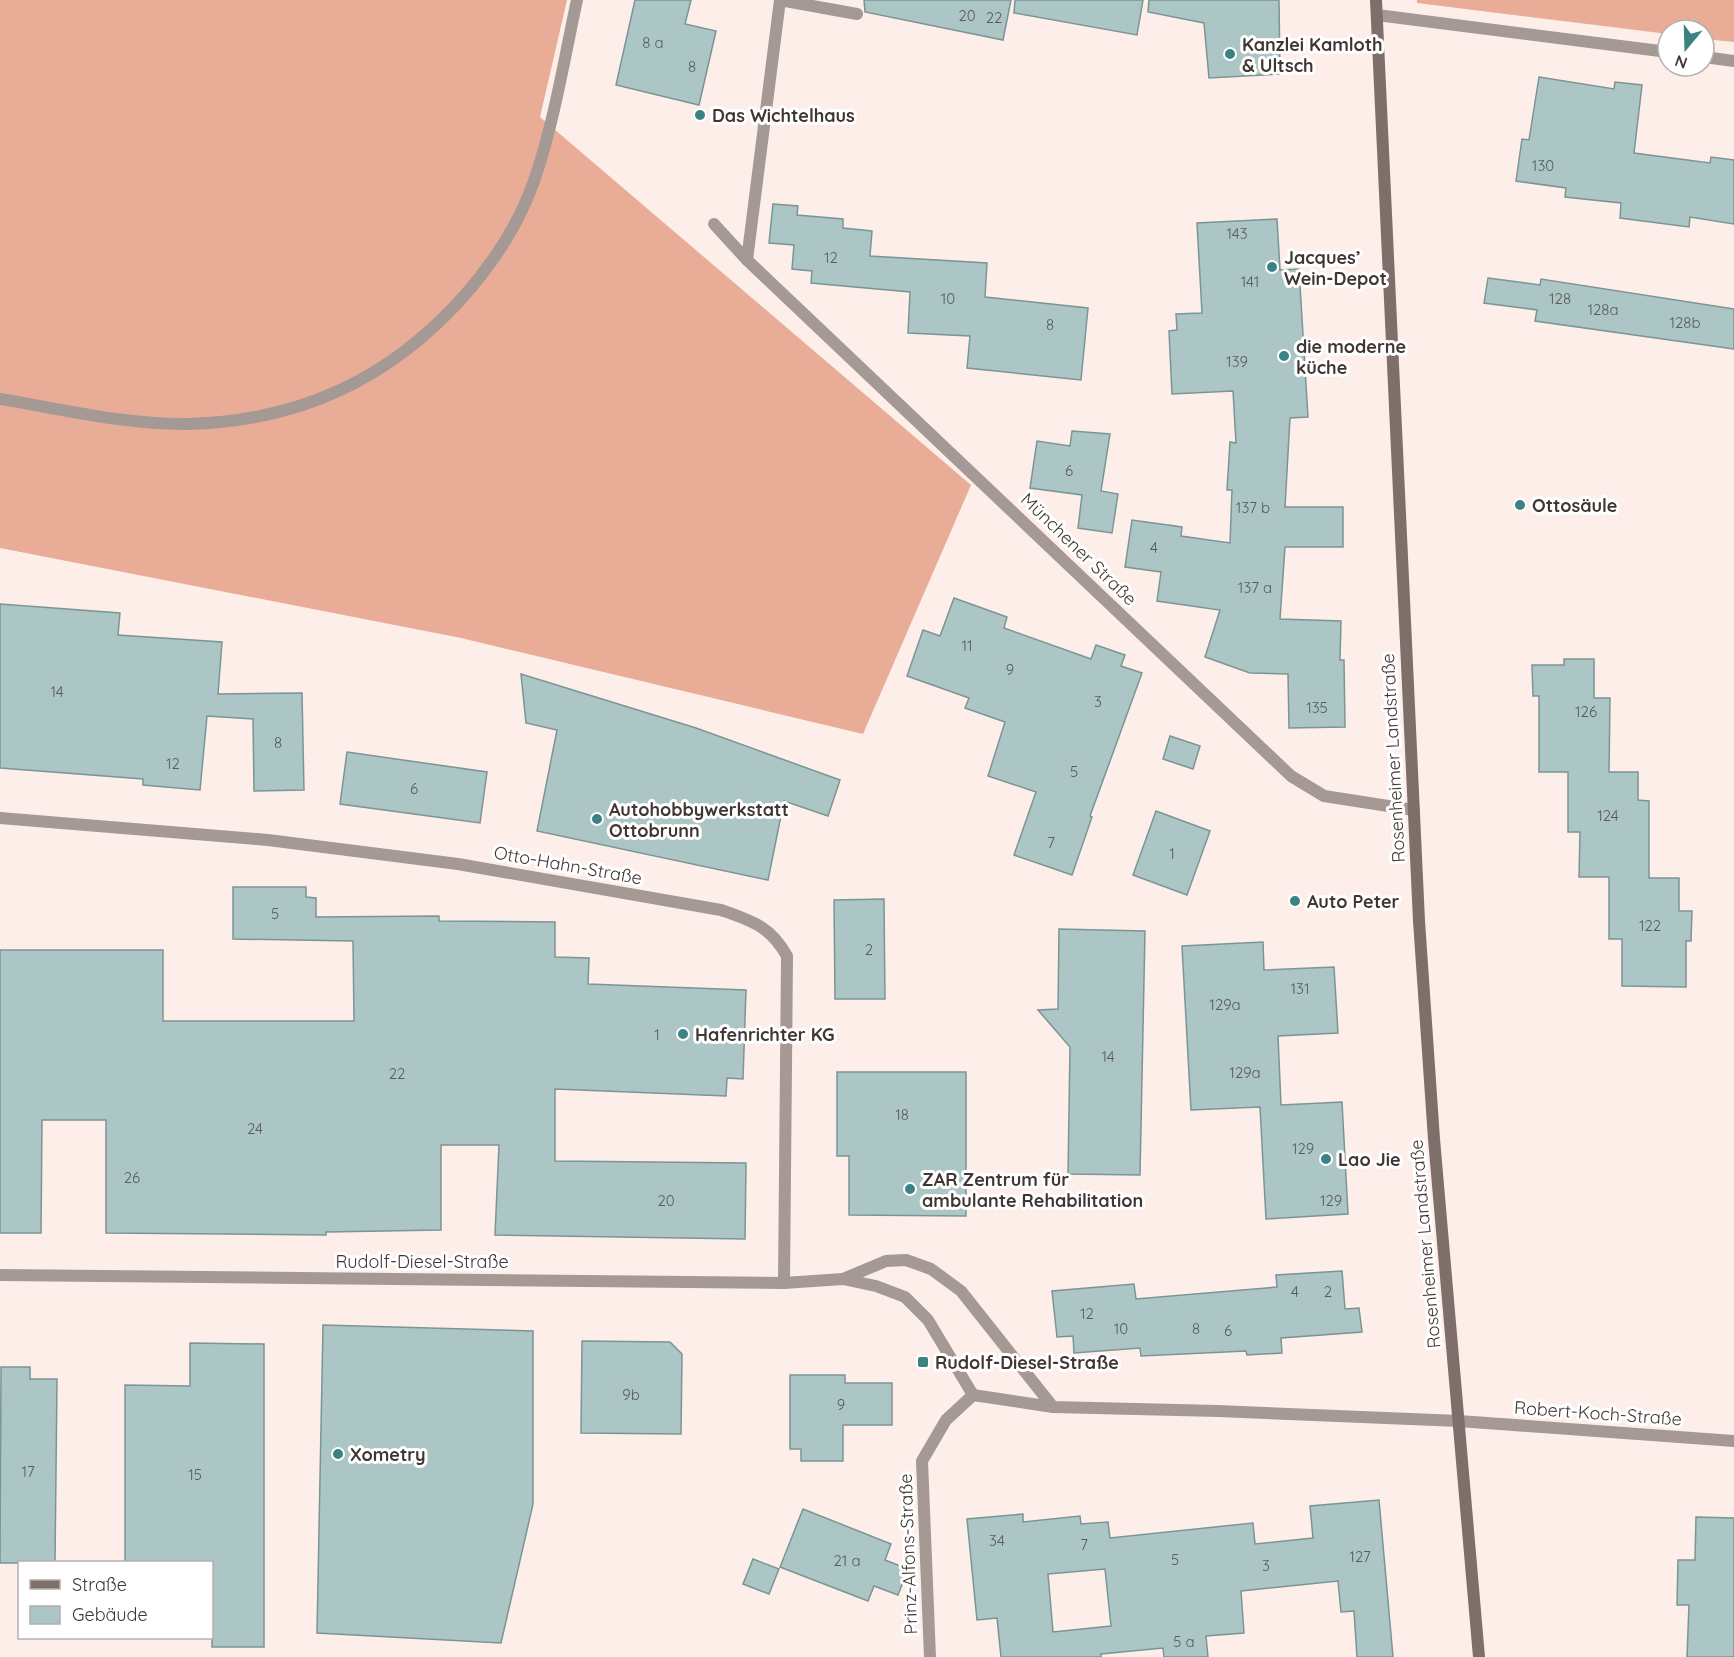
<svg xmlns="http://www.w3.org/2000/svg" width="1734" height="1657" viewBox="0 0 1734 1657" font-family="Quicksand,sans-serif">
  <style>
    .forest { fill: #e9ad97 }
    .building { fill: #abc6c5; stroke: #7b9595; stroke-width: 1.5; fill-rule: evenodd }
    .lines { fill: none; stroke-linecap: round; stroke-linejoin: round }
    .lane { stroke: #a49995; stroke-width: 12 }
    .street { stroke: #a49995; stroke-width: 12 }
    .secondary { stroke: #7e6f6a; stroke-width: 12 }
    .poi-dot { fill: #3b8383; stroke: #fff; stroke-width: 2 }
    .labels { text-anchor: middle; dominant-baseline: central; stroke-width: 6; stroke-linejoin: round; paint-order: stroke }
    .number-label { font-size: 15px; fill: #5b5b58 }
    .poi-label { font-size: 18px; font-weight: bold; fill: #403733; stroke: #fff; text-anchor: start }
    .street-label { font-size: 18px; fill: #403733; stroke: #fff }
  </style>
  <rect width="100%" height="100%" fill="#fdeee9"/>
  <!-- forest -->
  <g class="forest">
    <polygon points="0,0 567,0 540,117 971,485 863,734 461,638 0,548"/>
    <polygon points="1417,0 1734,0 1734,42 1704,39 1704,30 1668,30 1668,34 1417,3"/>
  </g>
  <!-- building -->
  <g class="building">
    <polygon points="635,0 691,0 685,24 716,31 699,105 616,85"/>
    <polygon points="864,0 1011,0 1003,40 865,12"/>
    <polygon points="1015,0 1143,0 1137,35 1014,13"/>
    <polygon points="1149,0 1279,0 1280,74 1209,78 1204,23 1148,12"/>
    <polygon points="1539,77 1614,89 1615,82 1642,85 1634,153 1710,163 1711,157 1734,160 1734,224 1690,217 1689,227 1620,218 1621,203 1565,197 1566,188 1516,181 1522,139 1529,140"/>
    <polygon points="773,204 798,206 797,215 843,219 843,228 872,231 870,256 987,263 985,297 1088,308 1081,380 967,368 970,336 908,333 910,292 811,283 812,271 792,269 794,245 769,243"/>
    <polygon points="1277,219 1280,270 1299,269 1308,417 1290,418 1285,507 1343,507 1343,547 1285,547 1280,619 1341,621 1340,660 1344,660 1345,727 1289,728 1288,674 1250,673 1205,657 1220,610 1157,601 1161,572 1125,567 1132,520 1182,527 1181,536 1230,543 1232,490 1227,490 1230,442 1236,443 1233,391 1172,394 1169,331 1177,330 1176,314 1202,313 1197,223"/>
    <polygon points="1488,278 1540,285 1541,279 1734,309 1734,349 1535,321 1537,310 1484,303"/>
    <polygon points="1072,431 1110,434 1101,491 1118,494 1112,533 1078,528 1082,495 1030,488 1037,441 1070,446"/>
    <polygon points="954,598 1007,617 1004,628 1091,659 1096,645 1125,655 1121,666 1142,673 1090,816 1092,817 1072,875 1014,855 1036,792 988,776 1005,722 965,708 969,698 907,676 923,630 940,636"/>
    <polygon points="0,604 120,613 118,635 222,642 218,694 302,693 304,790 254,791 253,719 207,716 200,790 143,785 143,779 0,768"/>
    <polygon points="1564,659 1594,659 1594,698 1610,698 1609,772 1638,772 1638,800 1649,801 1649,878 1679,878 1679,911 1692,911 1691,941 1686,941 1686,987 1622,986 1622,939 1609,939 1609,877 1579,877 1580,832 1568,832 1568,772 1539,772 1539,696 1533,696 1532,665 1564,665"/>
    <polygon points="521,674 696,728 840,780 828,816 784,801 768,880 537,831 557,730 526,723"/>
    <polygon points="1170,736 1200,746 1193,769 1163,759"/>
    <polygon points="347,752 487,772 480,823 340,804"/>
    <polygon points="1156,811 1210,831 1187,895 1133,875"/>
    <polygon points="233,887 306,887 306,897 316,898 316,917 439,916 439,921 555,922 555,957 589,958 588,984 746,990 743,1079 727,1078 726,1096 555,1089 555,1161 746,1163 745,1239 495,1235 499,1145 441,1145 441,1230 326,1232 326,1235 106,1233 106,1120 42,1120 41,1233 0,1233 0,950 163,950 163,1021 354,1021 353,941 233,939"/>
    <polygon points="884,899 885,999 835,999 834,900"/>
    <polygon points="1059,929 1145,931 1140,1175 1068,1174 1070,1047 1038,1010 1058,1009"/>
    <polygon points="1263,942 1264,970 1334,967 1338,1033 1278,1036 1281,1105 1342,1102 1348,1214 1266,1219 1260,1107 1191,1110 1182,946"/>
    <polygon points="837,1072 966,1072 966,1216 849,1215 849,1156 837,1156"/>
    <polygon points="1342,1271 1345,1309 1359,1308 1362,1332 1281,1338 1282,1353 1247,1355 1246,1351 1141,1356 1140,1348 1074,1353 1073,1336 1057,1337 1052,1291 1134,1284 1136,1299 1277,1287 1276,1275"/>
    <polygon points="323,1325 533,1331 533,1504 501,1643 317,1633"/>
    <polygon points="582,1341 670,1342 682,1354 681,1434 581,1433"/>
    <polygon points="190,1343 264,1344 264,1647 212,1647 212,1563 125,1563 125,1385 190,1386"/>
    <polygon points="1,1367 30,1367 30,1379 57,1379 55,1563 0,1563"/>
    <polygon points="790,1375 845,1375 845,1383 892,1383 892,1425 843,1425 843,1461 801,1461 801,1449 790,1449"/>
    <path d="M1379,1500L1393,1657H1357L1354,1611L1341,1612L1338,1581L1241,1591L1244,1633L1206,1636L1208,1657H1164L1163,1648L1101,1654V1657H1001L997,1618L977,1620L967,1519L1023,1514V1522L1080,1516L1081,1524L1108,1522L1110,1538L1253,1523L1255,1544L1313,1538L1310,1506ZM1105,1569L1111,1626L1053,1632L1048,1574Z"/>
    <polygon points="803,1509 891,1544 885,1560 908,1569 898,1595 874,1586 868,1601 780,1567"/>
    <polygon points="1696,1517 1734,1518 1734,1657 1687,1657 1689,1605 1677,1605 1678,1560 1695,1560"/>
    <polygon points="753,1559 779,1569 769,1594 743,1584"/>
  </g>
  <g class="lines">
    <!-- lane -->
    <g class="lane">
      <polyline points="714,224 747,260 1291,776 1324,796 1414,810"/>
      <polyline points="747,260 780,0 857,14"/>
    </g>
    <!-- street -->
    <g class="street">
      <polyline points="1377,15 1668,52"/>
      <polyline points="1704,57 1734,61"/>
      <path d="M0,399C62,409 126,425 189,424C300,421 390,379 464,296C493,263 519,224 534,181C554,123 564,60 577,0"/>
      <path d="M0,818L268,840L458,864L721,910C752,921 770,926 787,956L784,1283"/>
      <polyline points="0,1275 784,1283 843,1279 876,1286 905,1297 928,1320 973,1395"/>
      <polyline points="843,1279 886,1261 906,1260 931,1269 961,1291 1053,1407"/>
      <polyline points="973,1395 1053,1407 1218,1411 1459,1421 1734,1441"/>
      <polyline points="930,1657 922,1461 946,1420 973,1395"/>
    </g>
    <!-- secondary -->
    <polyline class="secondary" points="1376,0 1419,921 1434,1139 1479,1657"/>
  </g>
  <!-- markers -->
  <g class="poi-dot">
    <circle cx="1230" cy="54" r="6"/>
    <circle cx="700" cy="115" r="6"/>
    <circle cx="1272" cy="267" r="6"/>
    <circle cx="1284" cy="356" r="6"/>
    <circle cx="1520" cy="505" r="6"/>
    <circle cx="597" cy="819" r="6"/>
    <circle cx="1295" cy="901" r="6"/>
    <circle cx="683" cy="1034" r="6"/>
    <circle cx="1326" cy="1159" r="6"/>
    <circle cx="910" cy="1189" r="6"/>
    <rect x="917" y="1356" width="12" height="12" rx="3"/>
    <circle cx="338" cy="1454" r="6"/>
  </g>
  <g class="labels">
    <!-- number labels -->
    <g class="number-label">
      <text x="967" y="15">20</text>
      <text x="994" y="17">22</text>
      <text x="653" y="42">8 a</text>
      <text x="692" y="66">8</text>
      <text x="1543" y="165">130</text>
      <text x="1237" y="233">143</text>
      <text x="831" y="257">12</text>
      <text x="1250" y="281">141</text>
      <text x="948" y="298">10</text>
      <text x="1560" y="298">128</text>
      <text x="1603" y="309">128a</text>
      <text x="1685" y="322">128b</text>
      <text x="1050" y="324">8</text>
      <text x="1237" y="361">139</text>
      <text x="1069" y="470">6</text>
      <text x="1253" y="507">137 b</text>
      <text x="1154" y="547">4</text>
      <text x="1255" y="587">137 a</text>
      <text x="967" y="645">11</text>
      <text x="1010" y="669">9</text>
      <text x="57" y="691">14</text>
      <text x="1098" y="701">3</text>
      <text x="1317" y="707">135</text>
      <text x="1586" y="711">126</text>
      <text x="278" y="742">8</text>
      <text x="173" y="763">12</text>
      <text x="1074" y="771">5</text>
      <text x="414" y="788">6</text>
      <text x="1608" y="815">124</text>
      <text x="1051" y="842">7</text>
      <text x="1172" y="853">1</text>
      <text x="275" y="913">5</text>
      <text x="1650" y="925">122</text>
      <text x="869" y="949">2</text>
      <text x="1300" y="988">131</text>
      <text x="1225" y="1004">129a</text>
      <text x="657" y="1034">1</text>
      <text x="1108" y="1056">14</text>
      <text x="1245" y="1072">129a</text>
      <text x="397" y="1073">22</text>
      <text x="902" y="1114">18</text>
      <text x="255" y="1128">24</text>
      <text x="1303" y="1148">129</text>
      <text x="132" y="1177">26</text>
      <text x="666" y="1200">20</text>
      <text x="1331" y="1200">129</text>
      <text x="1295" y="1291">4</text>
      <text x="1328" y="1291">2</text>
      <text x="1087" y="1313">12</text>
      <text x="1121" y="1328">10</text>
      <text x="1196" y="1328">8</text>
      <text x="1228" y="1330">6</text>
      <text x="631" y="1394">9b</text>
      <text x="841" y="1404">9</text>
      <text x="28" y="1471">17</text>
      <text x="195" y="1474">15</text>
      <text x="997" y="1540">34</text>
      <text x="1084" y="1544">7</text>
      <text x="1360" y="1556">127</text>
      <text x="1175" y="1559">5</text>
      <text x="847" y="1560">21 a</text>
      <text x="1266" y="1565">3</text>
      <text x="1184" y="1641">5 a</text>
    </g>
    <!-- poi labels -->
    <g class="poi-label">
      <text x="1242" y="44">Kanzlei Kamloth<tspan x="1242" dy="21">&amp; Ultsch</tspan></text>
      <text x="712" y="115">Das Wichtelhaus</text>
      <text x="1284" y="257">Jacques’<tspan x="1284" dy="21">Wein-Depot</tspan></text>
      <text x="1296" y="346">die moderne<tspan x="1296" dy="21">küche</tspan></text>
      <text x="1532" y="505">Ottosäule</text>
      <text x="609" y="809">Autohobbywerkstatt<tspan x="609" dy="21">Ottobrunn</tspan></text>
      <text x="1307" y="901">Auto Peter</text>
      <text x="695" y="1034">Hafenrichter KG</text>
      <text x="1338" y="1159">Lao Jie</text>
      <text x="922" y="1179">ZAR Zentrum für<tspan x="922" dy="21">ambulante Rehabilitation</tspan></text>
      <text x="935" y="1362">Rudolf-Diesel-Straße</text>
      <text x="350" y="1454">Xometry</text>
    </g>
    <!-- street labels -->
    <g class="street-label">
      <text transform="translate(1079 549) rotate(44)">Münchener Straße</text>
      <text transform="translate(1393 758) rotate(-93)">Rosenheimer Landstraße</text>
      <text transform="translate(568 865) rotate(10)">Otto-Hahn-Straße</text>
      <text transform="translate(1425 1244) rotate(-95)">Rosenheimer Landstraße</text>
      <text x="422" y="1261">Rudolf-Diesel-Straße</text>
      <text transform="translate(1598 1413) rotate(4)">Robert-Koch-Straße</text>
      <text transform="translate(908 1554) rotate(-92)">Prinz-Alfons-Straße</text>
    </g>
  </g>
  <!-- legend -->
  <rect x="18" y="1561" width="195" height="78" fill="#ffffff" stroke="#b3afad" stroke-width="1.5"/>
  <rect x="30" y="1580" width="30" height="9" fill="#7e6f6a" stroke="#b3afad" stroke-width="1.5"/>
  <text x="72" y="1591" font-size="18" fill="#403733">Straße</text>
  <rect x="30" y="1606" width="30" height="18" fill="#abc6c5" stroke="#b3afad" stroke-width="1.5"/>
  <text x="72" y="1621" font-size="18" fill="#403733">Gebäude</text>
  <!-- north arrow -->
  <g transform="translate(1686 48) rotate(199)"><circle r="28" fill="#ffffff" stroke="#b3afad" stroke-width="1.5"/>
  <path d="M0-4.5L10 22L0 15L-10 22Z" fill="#3b8383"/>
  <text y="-9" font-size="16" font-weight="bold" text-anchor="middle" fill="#403733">N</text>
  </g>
</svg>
